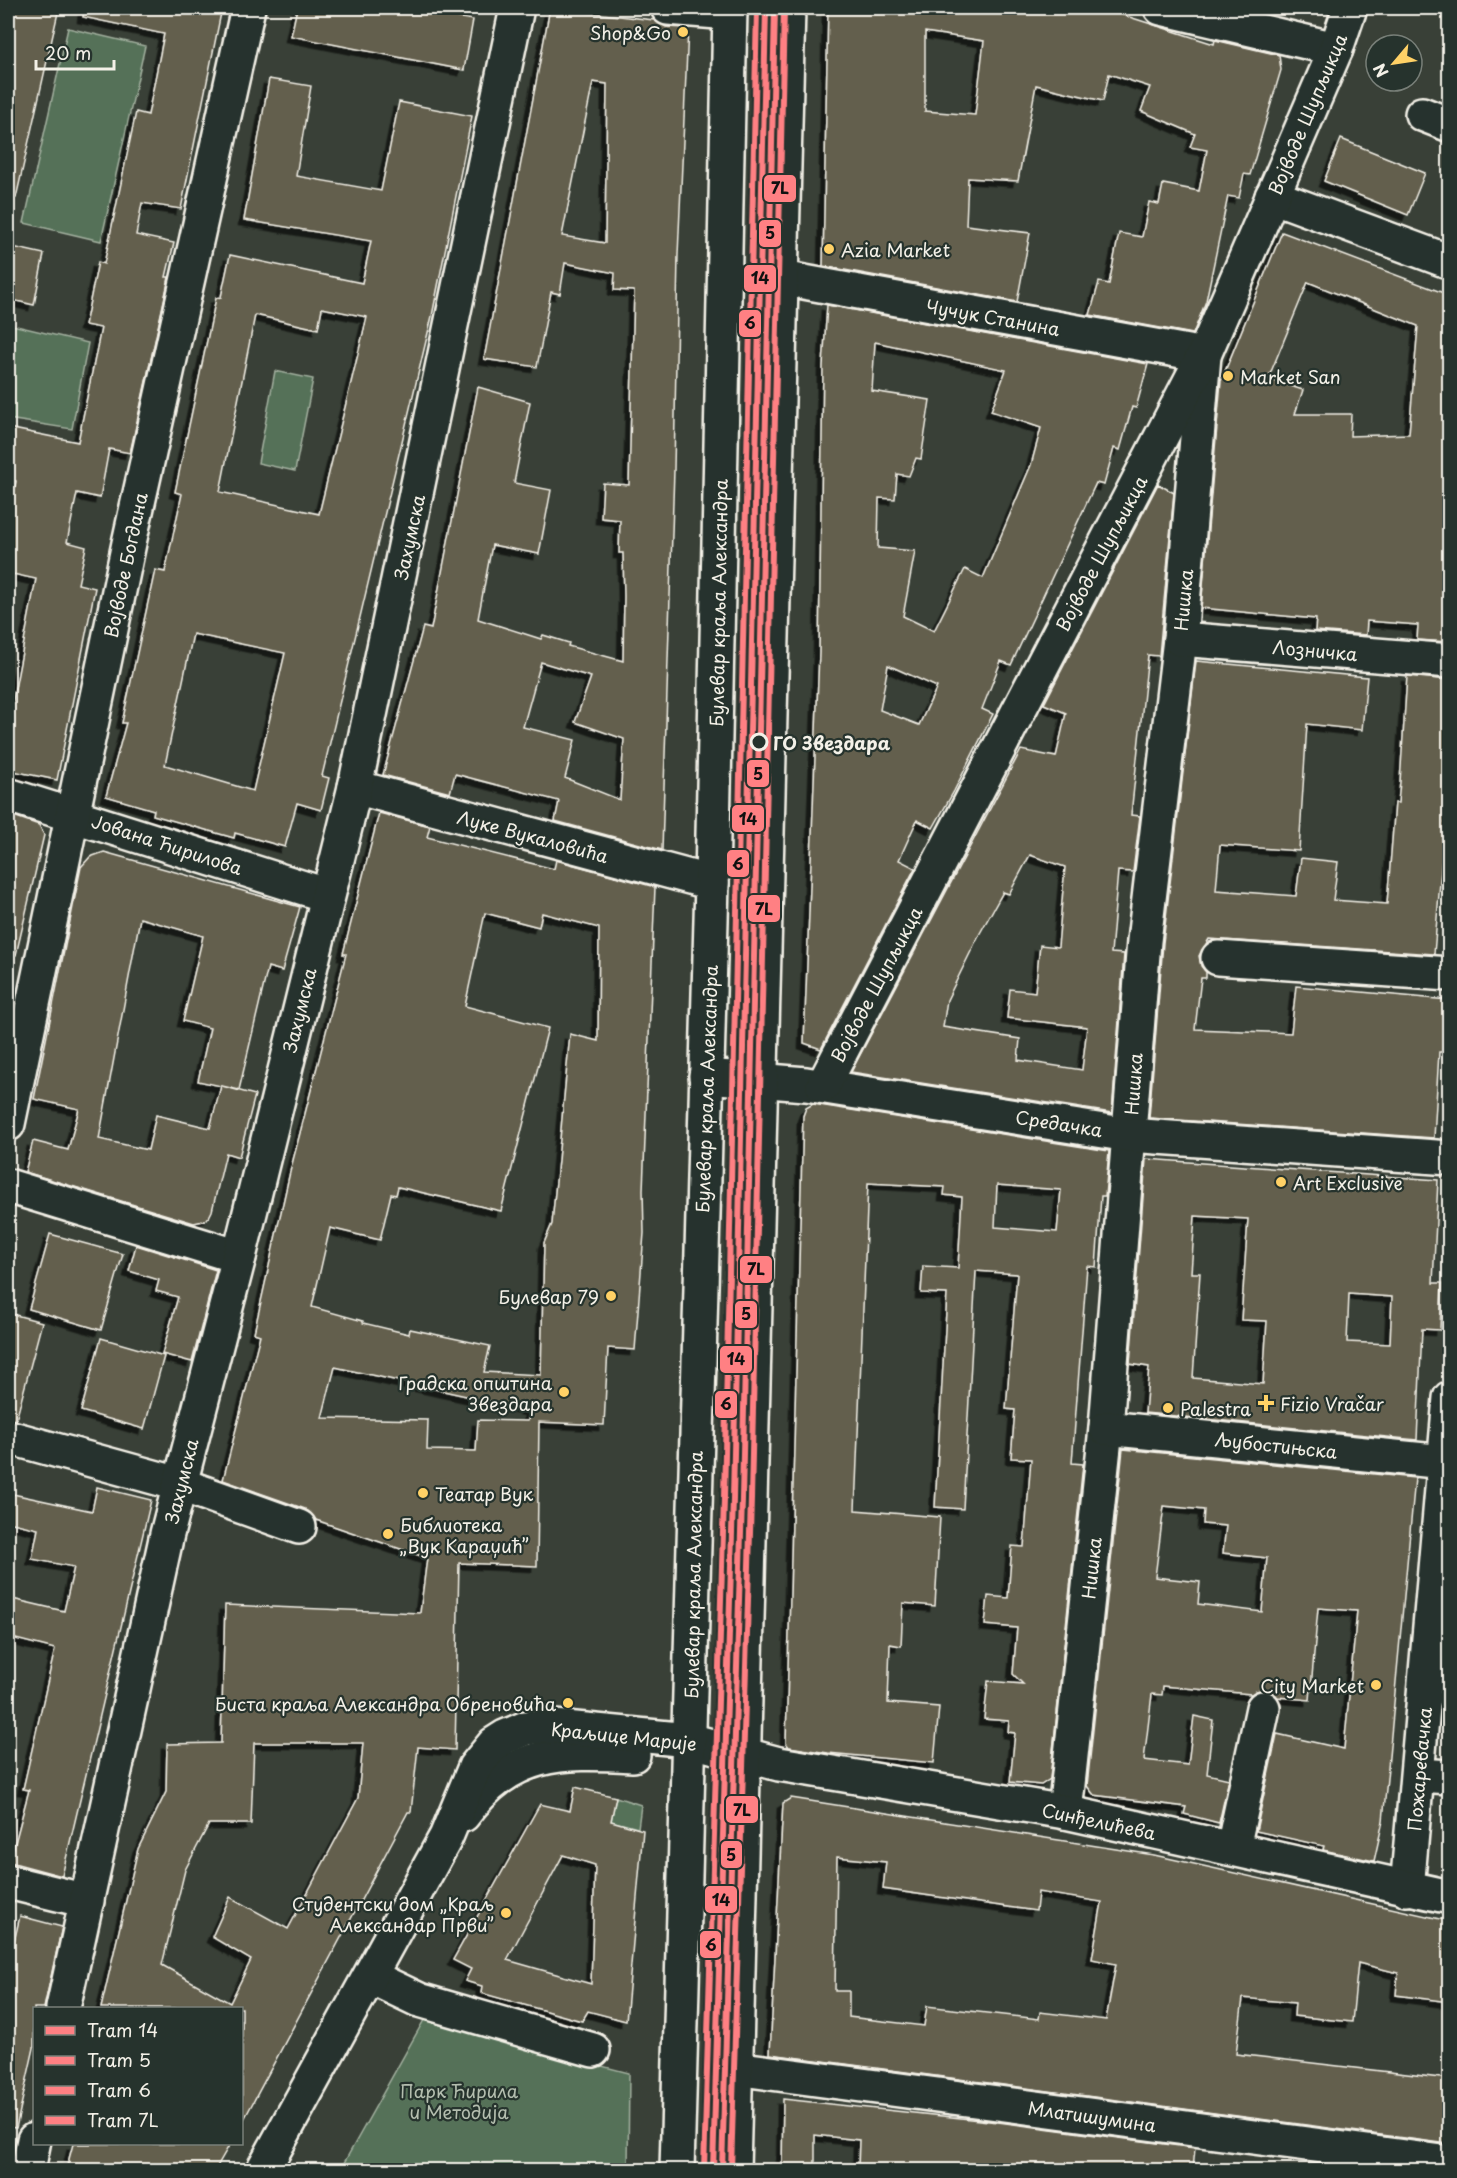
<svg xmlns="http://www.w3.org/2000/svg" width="1457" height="2178" viewBox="0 0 1457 2178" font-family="'Playpen Sans',sans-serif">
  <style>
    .green { fill: #547159; stroke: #a4b1a0; stroke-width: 1.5 }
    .building { fill: #645f4d; stroke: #f4f1e8; stroke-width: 1.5; fill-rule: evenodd; filter: url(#shadow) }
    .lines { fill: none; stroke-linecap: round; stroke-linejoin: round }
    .minor-casing { stroke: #f4f1e8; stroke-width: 38 }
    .major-casing { stroke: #f4f1e8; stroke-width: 38 }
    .minor { stroke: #26332d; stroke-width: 33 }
    .major { stroke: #26332d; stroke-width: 33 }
    .tram-1-casing { stroke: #26332d; stroke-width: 10 }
    .tram-2-casing { stroke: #26332d; stroke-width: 10 }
    .tram-3-casing { stroke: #26332d; stroke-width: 10 }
    .tram-4-casing { stroke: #26332d; stroke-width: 10 }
    .tram-1 { stroke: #ff8083; stroke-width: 6 }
    .tram-2 { stroke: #ff8083; stroke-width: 6 }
    .tram-3 { stroke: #ff8083; stroke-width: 6 }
    .tram-4 { stroke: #ff8083; stroke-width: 6 }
    .poi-dot { fill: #ffd166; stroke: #26332d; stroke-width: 2 }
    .stop-dot { fill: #26332d; stroke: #f4f1e8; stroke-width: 3 }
    .labels { text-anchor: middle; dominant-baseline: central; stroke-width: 4.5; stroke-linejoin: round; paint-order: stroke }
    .poi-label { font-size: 18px; fill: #f4f1e8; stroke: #26332d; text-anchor: start }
    .street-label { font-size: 18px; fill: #f4f1e8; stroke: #26332d }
    .stop-label { font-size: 18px; font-weight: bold; fill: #f4f1e8; stroke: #26332d; text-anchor: start }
    .park-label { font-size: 18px; fill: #b4beaf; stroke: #26332d }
    .line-badge { stroke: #26332d; stroke-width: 2 }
    .pale-badge-label { font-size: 16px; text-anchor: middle; font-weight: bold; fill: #111 }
  </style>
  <defs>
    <filter id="shadow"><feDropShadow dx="-5.5" dy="5.5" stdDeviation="0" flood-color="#0009"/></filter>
  </defs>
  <rect width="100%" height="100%" fill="#394037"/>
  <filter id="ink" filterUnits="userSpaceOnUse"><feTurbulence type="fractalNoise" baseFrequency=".0167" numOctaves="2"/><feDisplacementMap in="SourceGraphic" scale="12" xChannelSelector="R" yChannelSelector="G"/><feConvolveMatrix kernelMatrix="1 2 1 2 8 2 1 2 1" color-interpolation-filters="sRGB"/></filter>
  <g filter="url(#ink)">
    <!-- green -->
    <g class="green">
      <polygon points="68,28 145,46 101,241 24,223"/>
      <polygon points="8,324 88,343 72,429 8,419"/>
      <polygon points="275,371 313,379 295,471 258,463"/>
      <polygon points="8,596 14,597 8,642"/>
      <polygon points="616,1797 641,1805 638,1828 611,1821"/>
      <polygon points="424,2020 629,2073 628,2170 340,2170"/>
    </g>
    <!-- building -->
    <g class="building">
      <polygon points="8,8 59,8 16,198 8,197"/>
      <polygon points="84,8 222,8 181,209 142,203 136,235 174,243 166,277 169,277 167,287 130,453 109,449 100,498 77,493 67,542 86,547 78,584 95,588 57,780 8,770 8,726 36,579 8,573 8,522 16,481 8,479 8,428 78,442 101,328 85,325 98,262 104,264 136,112 148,115 164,34 83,17"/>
      <polygon points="297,8 404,8 473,20 464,70 291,36"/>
      <path d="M550,8L654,20L666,27L688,28L678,255L674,470L662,850L555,821L559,801L455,774L450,793L383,775L423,627L431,629L478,387L530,402L514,483L551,490L539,554L492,545L478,619L541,639L543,635L569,643L568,646L623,661L624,596L623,553H619L620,520L601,518L603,483L629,485L634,291L614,290L615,273L565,263L560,294L551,292L537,367L484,359ZM593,82L607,84L605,243L562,236ZM541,662L591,677L575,722L624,739L620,800L565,778L575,740L523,727Z"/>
      <path d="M828,8H1112L1124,11L1123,15L1214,44L1215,40L1279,55L1281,70L1250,175L1244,174L1239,198L1228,196L1206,301L1193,334L1090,315L1099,282L1109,284L1119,233L1142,237L1149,202L1159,204L1163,184L1199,191L1207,150L1190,147L1195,134L1141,111L1150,87L1109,74L1103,101L1036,85L1018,181L968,178L966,225L1030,233L1017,302L823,266ZM925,32L984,41L975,115L925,111Z"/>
      <path d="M269,79L311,86L296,176L381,191L399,102L472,116L432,316L322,776L329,778L321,810L297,803L285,847L235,833L234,838L153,815L154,810L106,796L126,723H122L155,570L165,572L182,494L175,492L216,298L221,297L230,255L362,283L371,241L244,220ZM322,308L367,317L319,514L220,492L255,315L318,329ZM193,634L285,653L253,791L165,765Z"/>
      <polygon points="1341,139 1425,173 1408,215 1324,181"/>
      <path d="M1282,232L1449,295V642L1417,640L1418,625L1367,621L1366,635L1315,631L1316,619L1201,608L1221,381ZM1308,282L1418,326L1409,434L1350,436L1351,414H1295L1303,390L1268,379Z"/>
      <polygon points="8,246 44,254 34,305 8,299"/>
      <path d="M827,305L1148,364L1136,408L1132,407L1120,450L1114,448L1104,485L1096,483L1011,665L1001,661L982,709L993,714L954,791L933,828L917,820L899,860L915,868L821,1049L804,1043L819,653L823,366ZM875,342L1006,370L991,411L1041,428L1031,465L983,578L965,569L934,631L903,616L915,551L878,548L879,498L895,499L897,474L909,476L916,458L921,459L930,400L872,391ZM888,665L937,687L919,725L880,710Z"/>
      <path d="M1158,484L1174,493L1159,656L1148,655L1131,815L1140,816L1133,872L1118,871L1111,953L1124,954L1112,1113L851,1072L1021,750L1056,757L1066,713L1044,704ZM1030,855L1065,867L1058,947L1040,945L1035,992L1010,989L1007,1018L1087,1027L1082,1070L1018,1060L1020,1039L943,1027L947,1000L979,935L1003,892L1009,894Z"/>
      <polygon points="1196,661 1367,677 1362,730 1307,724 1299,851 1220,845 1216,890 1296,896 1301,858 1338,862 1333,900 1387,904 1395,803 1398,803 1400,782 1407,676 1449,680 1449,822 1445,822 1434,954 1209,939 1199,956 1201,966 1206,972 1206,978 1201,978 1195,1029 1291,1033 1296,986 1448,1000 1443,1052 1439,1052 1434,1138 1149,1118 1163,943"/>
      <path d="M379,813L430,826L427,837L554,869L556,860L655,887L643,1190L644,1233L635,1350L608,1348L604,1425L539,1422L537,1566L459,1563L455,1750L418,1747L411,1812H408L242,2123V2008H101L138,1849L166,1792L167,1744L221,1743L225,1605L420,1613L427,1558L316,1520L305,1509L223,1480L260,1335L254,1333L290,1172L346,954H343ZM485,913L539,927L542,913L599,928L598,1041L570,1034L552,1224L544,1243L541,1375L484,1372L490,1346L410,1329L409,1334L363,1323V1321L312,1307L330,1228L380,1240L391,1194L396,1195L398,1187L501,1211L548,1028L465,1006ZM335,1367L530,1410L528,1421L478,1420L476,1451L427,1450L428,1420L322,1418ZM254,1743H363L358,1798L288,1929L230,1897L212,1937L251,1960L230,2003L162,1965L185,1870L209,1824H251Z"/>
      <polygon points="8,814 39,825 44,835 16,955 8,954"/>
      <path d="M104,852L300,907L282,971L268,967L239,1090L222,1086L255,1095L239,1157L226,1153L212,1211L209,1217L203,1221L194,1223L25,1172L33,1141L68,1150L79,1109L34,1099L81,867L90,857ZM140,918L203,936L183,1021L210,1028L198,1081L221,1086L210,1128L156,1115L148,1150L99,1139Z"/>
      <path d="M813,1104L1109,1151L1105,1196H1101L1096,1267L1087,1266L1072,1463L1083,1464L1050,1779L1041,1785L1010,1782L1015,1733L1008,1732L1009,1721L984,1719L988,1681L1023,1684L1013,1674L1017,1628L985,1625L988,1596L1008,1598L1012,1546L1024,1547L1031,1459L1011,1458L1015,1410L1006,1409L1017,1274L976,1271L963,1509L935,1507L947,1294L921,1293L923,1266L958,1268L962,1197L944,1195L945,1187L868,1183L855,1510L940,1517L935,1606L903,1603L901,1646L890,1644L888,1703L939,1707L934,1763L828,1753L789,1747L786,1743L803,1116L806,1108ZM997,1185L1061,1190L1057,1232L995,1227Z"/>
      <path d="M1146,1159L1438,1180L1433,1283H1442L1440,1330L1422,1329L1417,1440L1145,1413L1149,1367L1130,1364ZM1195,1216L1248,1219L1241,1320L1267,1321L1263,1384L1193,1378L1200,1273H1191ZM1349,1294L1392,1297L1390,1344L1347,1342Z"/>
      <polygon points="50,1234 123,1254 101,1330 29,1309"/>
      <polygon points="136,1245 216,1270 192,1362 162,1354 178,1297 156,1291 159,1280 129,1271"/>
      <polygon points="8,1313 42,1322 16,1420 8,1419"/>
      <polygon points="101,1338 164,1356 144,1429 81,1411"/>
      <path d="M1123,1449L1415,1478L1383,1821L1374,1861L1323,1850L1324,1846L1256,1831L1277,1734L1344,1749L1357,1611L1318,1608L1310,1700L1277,1697L1266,1690L1251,1694L1163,1686L1162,1695L1152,1694L1144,1760L1188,1765L1194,1716L1213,1720L1207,1774L1229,1779L1219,1823L1184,1814L1186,1807L1094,1795L1087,1786ZM1164,1506L1204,1510L1203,1524L1226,1526L1223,1553L1267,1558L1262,1612L1198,1604L1200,1582L1155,1577Z"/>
      <polygon points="97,1487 151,1500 62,1876 10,1862 29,1790 23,1789 55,1649 8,1637 8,1598 64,1611 74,1567 32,1559 38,1529 8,1522 8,1493 92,1511"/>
      <path d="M575,1787L616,1797L611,1821L643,1830L626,2021L588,2011L582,2021L481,1993L482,1986L465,1981L471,1969L453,1960L540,1804L570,1811ZM563,1855L595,1865L591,1984L507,1960Z"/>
      <path d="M791,1798L1154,1855L1449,1921V2002L1396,1995L1398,1973L1358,1963L1352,2022L1294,2016L1295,2003L1243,1998L1236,2054L1449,2079V2144L770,2054L783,1803ZM837,1857L886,1862L883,1889L1036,1911L1038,1892L1102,1902L1092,1959L1116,1964L1106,2020L1040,2012L1039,2019L927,2006L924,2026L849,2017V1991H835Z"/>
      <polygon points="20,1916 62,1927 44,2008 34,2008 34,2048 16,2128 8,2127 8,1968"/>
      <polygon points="783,2099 998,2122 1195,2148 1193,2170 858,2170 859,2140 815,2135 815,2170 782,2170"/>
      <polygon points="73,2144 230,2144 215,2170 66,2170"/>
    </g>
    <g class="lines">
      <defs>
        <g id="minor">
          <polyline points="668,8 730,13"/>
          <polyline points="1161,8 1336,49"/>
          <polyline points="1422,114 1450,125"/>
          <polyline points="1272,196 1450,262"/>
          <polyline points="782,278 1204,355 1180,639 1144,941 1106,1428 1065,1812"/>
          <polyline points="1180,639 1450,661"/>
          <polyline points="355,787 712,883"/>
          <polyline points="8,795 326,895"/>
          <polyline points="1218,958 1450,974"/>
          <polyline points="706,1076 806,1084 1129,1135 1450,1158"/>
          <polyline points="823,1086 1204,355 1336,49 1350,8"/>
          <polyline points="8,1124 129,543 248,8"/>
          <polyline points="8,1186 239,1257"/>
          <polyline points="1106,1428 1445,1462"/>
          <polyline points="8,1437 179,1484 299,1527"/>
          <polyline points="1418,1775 1450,1777"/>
          <polyline points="1233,1848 1263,1708"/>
          <polyline points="8,1882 87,1901"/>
          <polyline points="1407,1889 1450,1398"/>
          <polyline points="371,1977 419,2000 593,2050"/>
          <polyline points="63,2008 167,1534 239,1257 355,787 517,8"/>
          <polyline points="734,2068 1450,2163"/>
          <polyline points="28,2170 34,2140"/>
        </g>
        <g id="major">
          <path d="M463,1815C512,1750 559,1751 633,1755"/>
          <polyline points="263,2170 446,1837 475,1767 494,1744 505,1737 526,1728 544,1726 689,1740 779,1764 1065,1812 1450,1897"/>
          <polyline points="677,2170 712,883 730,8"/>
          <polyline points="733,2170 788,8"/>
        </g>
      </defs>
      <!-- minor casing -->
      <use href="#minor" class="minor-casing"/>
      <!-- major casing -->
      <use href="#major" class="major-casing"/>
      <!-- minor -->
      <use href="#minor" class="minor"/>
      <!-- major -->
      <use href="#major" class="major"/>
      <defs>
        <polyline id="tram-1" points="713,2170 733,1499 766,8"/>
        <polyline id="tram-2" points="722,2170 742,1499 775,8"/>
        <polyline id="tram-3" points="704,2170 724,1499 757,8"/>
        <polyline id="tram-4" points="731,2170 751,1499 784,8"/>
      </defs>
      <!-- tram-1 casing -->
      <use href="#tram-1" class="tram-1-casing"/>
      <!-- tram-2 casing -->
      <use href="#tram-2" class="tram-2-casing"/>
      <!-- tram-3 casing -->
      <use href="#tram-3" class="tram-3-casing"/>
      <!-- tram-4 casing -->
      <use href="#tram-4" class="tram-4-casing"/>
      <!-- tram-1 -->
      <use href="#tram-1" class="tram-1"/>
      <!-- tram-2 -->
      <use href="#tram-2" class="tram-2"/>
      <!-- tram-3 -->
      <use href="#tram-3" class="tram-3"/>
      <!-- tram-4 -->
      <use href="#tram-4" class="tram-4"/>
    </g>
  </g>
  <!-- markers -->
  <g class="poi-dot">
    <circle cx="683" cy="32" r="6"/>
    <circle cx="829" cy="249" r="6"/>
    <circle cx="1228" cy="376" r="6"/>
    <circle cx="1281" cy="1182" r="6"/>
    <circle cx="611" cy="1296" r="6"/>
    <circle cx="564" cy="1392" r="6"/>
    <path d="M1263 1394h6v6h6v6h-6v6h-6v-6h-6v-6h6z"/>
    <circle cx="1168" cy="1408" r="6"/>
    <circle cx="423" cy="1493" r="6"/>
    <circle cx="388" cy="1534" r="6"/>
    <circle cx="1376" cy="1685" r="6"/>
    <circle cx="568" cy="1703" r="6"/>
    <circle cx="506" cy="1913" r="6"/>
  </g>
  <circle class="stop-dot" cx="759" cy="742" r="8"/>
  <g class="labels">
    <!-- poi labels -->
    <g class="poi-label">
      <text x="671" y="32" text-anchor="end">Shop&amp;Go</text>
      <text x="841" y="249">Azia Market</text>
      <text x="1240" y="376">Market San</text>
      <text x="1293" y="1182">Art Exclusive</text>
      <text x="599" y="1296" text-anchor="end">Булевар 79</text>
      <text x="552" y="1382" text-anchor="end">Градска општина<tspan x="552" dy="21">Звездара</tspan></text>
      <text x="1280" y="1403">Fizio Vračar</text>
      <text x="1180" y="1408">Palestra</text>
      <text x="435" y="1493">Театар Вук</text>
      <text x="400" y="1524">Библиотека<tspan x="400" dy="21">„Вук Караџић”</tspan></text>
      <text x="1364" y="1685" text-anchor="end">City Market</text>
      <text x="556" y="1703" text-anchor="end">Биста краља Александра Обреновића</text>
      <text x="494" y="1903" text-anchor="end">Студентски дом „Краљ<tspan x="494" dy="21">Александар Први”</tspan></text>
    </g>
    <!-- street labels -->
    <g class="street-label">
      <text transform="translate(1307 114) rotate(-67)">Војводе Шупљикца</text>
      <text transform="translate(993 317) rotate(10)">Чучук Станина</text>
      <text transform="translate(409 537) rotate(-78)">Захумска</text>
      <text transform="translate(1101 553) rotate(-62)">Војводе Шупљикца</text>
      <text transform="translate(125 565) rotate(-78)">Војводе Богдана</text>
      <text transform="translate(1183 600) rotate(-85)">Нишка</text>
      <text transform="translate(718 603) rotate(-89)">Булевар краља Александра</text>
      <text transform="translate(1315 650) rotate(5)">Лозничка</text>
      <text transform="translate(533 836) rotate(15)">Луке Вукаловића</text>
      <text transform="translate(167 844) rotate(18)">Јована Ћирилова</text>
      <text transform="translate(876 984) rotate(-62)">Војводе Шупљикца</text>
      <text transform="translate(299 1010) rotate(-76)">Захумска</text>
      <text transform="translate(1133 1084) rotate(-86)">Нишка</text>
      <text transform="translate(706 1089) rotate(-88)">Булевар краља Александра</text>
      <text transform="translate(1059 1123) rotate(9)">Средачка</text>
      <text transform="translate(1276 1445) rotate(6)">Љубостињска</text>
      <text transform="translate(181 1481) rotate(-76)">Захумска</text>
      <text transform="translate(1091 1568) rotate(-84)">Нишка</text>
      <text transform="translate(693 1575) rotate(-89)">Булевар краља Александра</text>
      <text transform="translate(624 1736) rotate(6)">Краљице Марије</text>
      <text transform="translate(1419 1769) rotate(-85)">Пожаревачка</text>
      <text transform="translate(1099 1821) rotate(12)">Синђелићева</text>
      <text transform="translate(1092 2116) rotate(8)">Млатишумина</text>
    </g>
    <!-- stop labels -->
    <g class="stop-label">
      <text x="773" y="742">ГО Звездара</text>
    </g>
    <!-- park labels -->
    <g class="park-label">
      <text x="459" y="2090">Парк Ћирила<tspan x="459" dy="21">и Методија</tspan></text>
    </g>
  </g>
  <g class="line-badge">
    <rect x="763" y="174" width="34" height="29" rx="6" fill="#ff8083"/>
    <rect x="758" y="219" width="24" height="29" rx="6" fill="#ff8083"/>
    <rect x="743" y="264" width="34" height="29" rx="6" fill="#ff8083"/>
    <rect x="738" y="309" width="24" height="29" rx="6" fill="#ff8083"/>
    <rect x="746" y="759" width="24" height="29" rx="6" fill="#ff8083"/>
    <rect x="731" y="804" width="34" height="29" rx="6" fill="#ff8083"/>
    <rect x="726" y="849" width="24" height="29" rx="6" fill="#ff8083"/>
    <rect x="747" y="894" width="34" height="29" rx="6" fill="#ff8083"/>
    <rect x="739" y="1255" width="34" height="29" rx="6" fill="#ff8083"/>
    <rect x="734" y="1300" width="24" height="29" rx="6" fill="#ff8083"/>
    <rect x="719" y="1345" width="34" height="29" rx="6" fill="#ff8083"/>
    <rect x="714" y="1390" width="24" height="29" rx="6" fill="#ff8083"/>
    <rect x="725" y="1795" width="34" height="29" rx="6" fill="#ff8083"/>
    <rect x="720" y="1840" width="23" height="29" rx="6" fill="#ff8083"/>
    <rect x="704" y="1885" width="34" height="29" rx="6" fill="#ff8083"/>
    <rect x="699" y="1930" width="23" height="29" rx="6" fill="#ff8083"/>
  </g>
  <g class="pale-badge-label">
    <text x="780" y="194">7L</text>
    <text x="770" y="239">5</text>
    <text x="760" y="284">14</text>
    <text x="750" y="329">6</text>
    <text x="758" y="780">5</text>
    <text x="748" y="825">14</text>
    <text x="738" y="870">6</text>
    <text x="764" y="915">7L</text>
    <text x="756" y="1275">7L</text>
    <text x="746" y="1320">5</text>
    <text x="736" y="1365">14</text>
    <text x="726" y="1410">6</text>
    <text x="742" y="1816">7L</text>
    <text x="731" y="1861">5</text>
    <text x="721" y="1906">14</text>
    <text x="711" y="1951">6</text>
  </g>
  <!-- margin -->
  <rect width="1457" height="2178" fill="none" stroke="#26332d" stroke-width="30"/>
  <rect x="15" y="15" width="1427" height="2148" fill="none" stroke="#f4f1e8" stroke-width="2" filter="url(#ink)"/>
  <!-- legend -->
  <rect x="33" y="2007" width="210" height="138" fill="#26332d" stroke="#787f78" stroke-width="1.5"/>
  <rect x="45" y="2026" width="30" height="9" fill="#ff8083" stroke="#787f78" stroke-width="1.5"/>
  <text x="87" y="2037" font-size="18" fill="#f4f1e8">Tram 14</text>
  <rect x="45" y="2056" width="30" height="9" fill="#ff8083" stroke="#787f78" stroke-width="1.5"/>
  <text x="87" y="2067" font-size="18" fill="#f4f1e8">Tram 5</text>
  <rect x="45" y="2086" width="30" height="9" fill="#ff8083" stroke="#787f78" stroke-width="1.5"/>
  <text x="87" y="2097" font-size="18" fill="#f4f1e8">Tram 6</text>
  <rect x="45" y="2116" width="30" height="9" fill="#ff8083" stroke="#787f78" stroke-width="1.5"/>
  <text x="87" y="2127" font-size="18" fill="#f4f1e8">Tram 7L</text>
  <!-- north arrow -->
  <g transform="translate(1394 63) rotate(241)"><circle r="28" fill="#26332d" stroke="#787f78" stroke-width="1.5"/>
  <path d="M0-4.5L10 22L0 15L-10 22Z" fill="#ffd166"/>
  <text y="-9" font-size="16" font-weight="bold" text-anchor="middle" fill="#f4f1e8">N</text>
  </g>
  <!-- scale -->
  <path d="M36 60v9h78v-9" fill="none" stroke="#f4f1e8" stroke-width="3"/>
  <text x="45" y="60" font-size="18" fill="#f4f1e8" stroke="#26332d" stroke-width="4.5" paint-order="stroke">20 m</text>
</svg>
